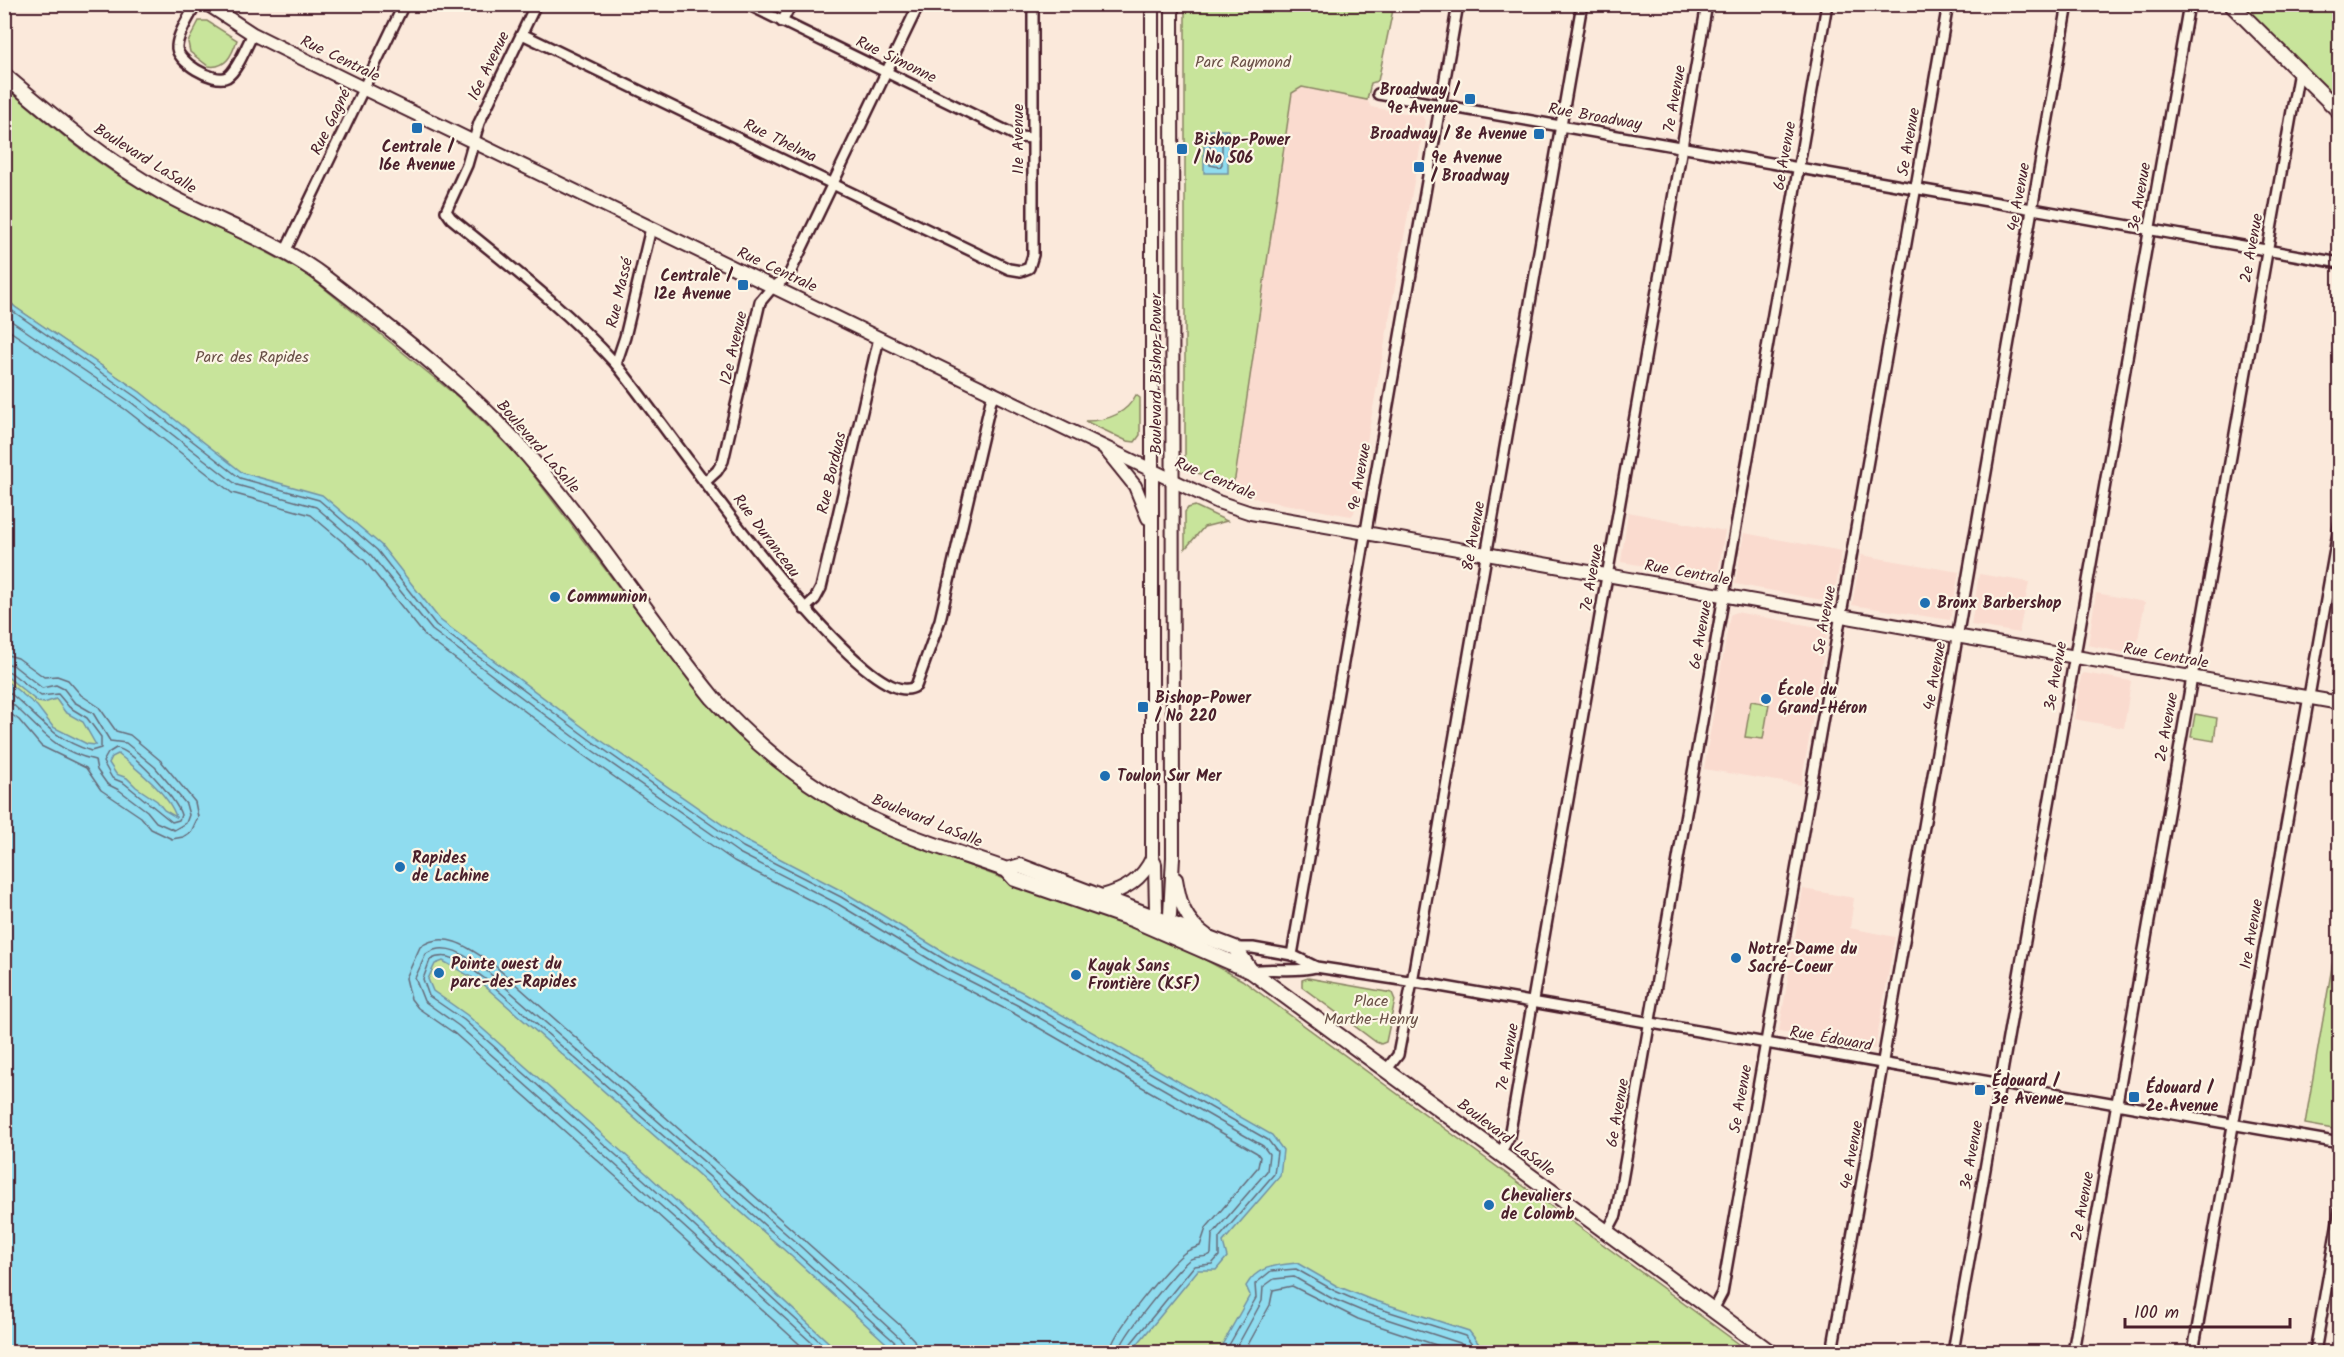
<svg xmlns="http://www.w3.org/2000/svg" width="2344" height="1357" viewBox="0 0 2344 1357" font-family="Kalam,sans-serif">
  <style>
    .built { fill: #fadbcf }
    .green { fill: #c8e49b; stroke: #898263; stroke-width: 1.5 }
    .water { fill: #8fdcef; stroke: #7390a1; stroke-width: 1.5; fill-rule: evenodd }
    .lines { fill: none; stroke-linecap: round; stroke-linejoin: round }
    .shore { stroke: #666b79; stroke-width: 1.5 }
    .minor-casing { stroke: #4a1f2b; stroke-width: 14 }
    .tertiary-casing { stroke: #4a1f2b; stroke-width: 16 }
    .secondary-casing { stroke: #4a1f2b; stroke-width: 18 }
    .minor { stroke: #fcf5e5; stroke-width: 9 }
    .tertiary { stroke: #fcf5e5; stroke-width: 12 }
    .secondary { stroke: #fcf5e5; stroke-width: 14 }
    .poi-dot { fill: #1f6fb2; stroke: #fcf5e5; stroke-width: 2 }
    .labels { text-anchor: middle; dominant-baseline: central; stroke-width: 4.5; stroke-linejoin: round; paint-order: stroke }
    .street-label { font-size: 16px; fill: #4a1f2b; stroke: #fcf5e5 }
    .park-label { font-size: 16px; fill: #6a5047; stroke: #fcf5e5 }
    .poi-label { font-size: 16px; font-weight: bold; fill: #4a1f2b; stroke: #fcf5e5; text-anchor: start }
  </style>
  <rect width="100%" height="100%" fill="#fbe9db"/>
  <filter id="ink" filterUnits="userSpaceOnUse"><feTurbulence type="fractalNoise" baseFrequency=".0167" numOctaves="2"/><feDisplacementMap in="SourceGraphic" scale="12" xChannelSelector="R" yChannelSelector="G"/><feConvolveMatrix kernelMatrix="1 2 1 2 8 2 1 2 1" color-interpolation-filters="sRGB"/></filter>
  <g filter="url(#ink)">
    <!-- built -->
    <g class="built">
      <polygon points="1302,87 1367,100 1371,107 1422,116 1425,121 1354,513 1351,516 1261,500 1229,489 1235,478 1292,93"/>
      <polygon points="1628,512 1725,531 1717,578 1621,562"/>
      <polygon points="1744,533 1842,551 1833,602 1735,584"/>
      <polygon points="1861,555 1959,572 1950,620 1852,605"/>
      <polygon points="1979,574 2029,582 2019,633 1971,625"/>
      <polygon points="2096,593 2145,602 2135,655 2088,645"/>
      <polygon points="1736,612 1828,629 1801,785 1704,769 1730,615"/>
      <polygon points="2084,673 2131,681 2124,728 2074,719 2081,676"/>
      <polygon points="1803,889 1854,898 1850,928 1895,937 1875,1049 1779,1031"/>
    </g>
    <!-- green -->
    <g class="green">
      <polygon points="1185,5 1394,5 1378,81 1371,83 1367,100 1302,87 1292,93 1235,478 1229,489 1204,478 1205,475 1189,471 1185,465"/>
      <polygon points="2337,5 2340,7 2339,101 2243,5"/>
      <path d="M199,21H207L237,40C232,55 226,69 208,66L190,52L188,42Z"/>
      <path d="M4,86C48,123 92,162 142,190C197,221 256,243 309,276L459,398L521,459L705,700L732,730L784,774L860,822L887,835L1148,933L1184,948L1242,980L1750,1352H5V443L180,426L140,392L15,307L5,297Z"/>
      <path d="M1136,395L1140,398V435L1135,442L1127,441L1085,421C1106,421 1126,414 1136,395Z"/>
      <polygon points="1195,506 1227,521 1204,527 1185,549 1185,512 1188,508"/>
      <polygon points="1751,701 1769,704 1763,739 1745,737"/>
      <polygon points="2195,714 2217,718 2214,741 2191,737"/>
      <polygon points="2339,926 2339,1130 2305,1124"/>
      <polygon points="1308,978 1392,993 1395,1000 1386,1042 1381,1044 1376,1042 1302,987 1302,980"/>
    </g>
    <!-- water -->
    <g class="water">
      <rect x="1204" y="130" width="24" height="43"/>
      <path d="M4,297L15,307L140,392L243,473L322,495L381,545L440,620L596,737L746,841L844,892L950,956L1024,993L1272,1135L1283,1150L1280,1176L1223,1242L1227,1257L1216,1270H1198L1131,1352H896L791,1256L480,982L443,961L435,964L428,979L433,991L467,1015L647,1174L839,1352H5V680L37,706L53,727L87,744L96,745L83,722L65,712L56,699L44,703L38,702L5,675ZM118,754C136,768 170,795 176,817L164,810L157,801L136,787L127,778L116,774L109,763L112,757Z"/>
      <path d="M1297,1263L1337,1286L1367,1298L1469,1331L1485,1352H1218L1250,1295L1246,1286C1257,1266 1276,1265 1297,1263Z"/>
    </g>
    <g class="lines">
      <!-- shore -->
      <g class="shore">
        <polygon points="1213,136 1222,139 1222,164 1220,167 1210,165 1210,139"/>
        <polyline points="4,305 136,397 240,478 319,500 377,550 436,625 593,742 743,847 841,897 947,961 1021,999 1268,1140 1277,1152 1274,1174 1219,1238 1219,1256 1212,1264 1194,1266 1128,1347 1126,1352"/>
        <path d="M4,316L132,403L237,485L316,507L371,555L432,630L589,748L739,853L838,904L944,968L1017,1005L1263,1146L1269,1154L1267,1171L1212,1235L1211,1254C1205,1259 1196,1255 1189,1260C1176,1271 1120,1338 1119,1352"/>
        <path d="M4,327L126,410L232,493L311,515L365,561L426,637L583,755L734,861L833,912L939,975L1013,1013L1257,1153L1260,1157L1258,1167L1206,1228L1200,1246C1195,1248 1188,1249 1183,1254C1167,1268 1111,1333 1110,1352"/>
        <polyline points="4,654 18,658 44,677 57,676 68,680 81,695 99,707 116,731 130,735 161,761 195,802 198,817 191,832 183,837 172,839 151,829 141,817 101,790 86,768 41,746 19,720 4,709"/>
        <path d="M4,663L13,665L42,688L56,685L64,689L74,702L93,713L110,741L126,743L155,767L186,804L189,815L186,823L174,830L156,822L147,811L119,790L107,784L97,770L95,760C48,749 38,724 4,697"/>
        <path d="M4,671L10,672L41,696L58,694L69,707L87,718L101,737V748L91,751C48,737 37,714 4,688"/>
        <path d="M116,748C133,750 177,799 181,815L179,820L172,822L124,783L112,778L103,762L108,753Z"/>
        <path d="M808,1352L632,1191L454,1033L418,1008L411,999L406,978L420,947C446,928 472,950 494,965L902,1327L914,1340L917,1352"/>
        <path d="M822,1352L638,1185L459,1026L424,1001L415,978L426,954C448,939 470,959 488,972L800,1246L903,1341L907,1352"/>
        <path d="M831,1352L643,1179L464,1020L429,996L423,979L430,960C450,949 468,967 484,978L795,1252L898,1345L900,1352"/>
        <polyline points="1225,1352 1256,1298 1255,1284 1271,1271 1296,1269 1335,1291 1365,1304 1465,1336 1478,1352"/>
        <polyline points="1234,1352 1262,1301 1263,1287 1274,1279 1294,1277 1331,1298 1362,1311 1460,1343 1469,1352"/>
        <polyline points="1244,1352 1270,1305 1273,1290 1292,1286 1358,1319 1457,1352"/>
      </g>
      <defs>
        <g id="minor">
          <path d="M196,4C190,16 178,33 177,46C175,61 214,84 227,77C238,70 246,46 253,34"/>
          <path d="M536,4L479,123L467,165L446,211L451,218C507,264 566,309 615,363C652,404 865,724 916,686L940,620L993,392"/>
          <polyline points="747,4 1019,137 1033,138"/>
          <polyline points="782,22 791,4"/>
          <polyline points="522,34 1009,269 1021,271 1029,268 1033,255 1033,4"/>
          <polyline points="1378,94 2340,263"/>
          <polyline points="285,252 404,4"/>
          <polyline points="616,364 625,337 651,228"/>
          <polyline points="706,481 717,471 723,461 760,302 770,290 789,275 919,4"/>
          <polyline points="804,609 815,599 821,588 879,338"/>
          <polyline points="1235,948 1253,948 1292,955 1316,967 1428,984 2340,1143"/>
          <polyline points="1292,955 1458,4"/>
          <path d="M1251,971C1273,967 1294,973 1316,967"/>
          <polyline points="1387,1069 1398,1055 1412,982 1582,4"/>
          <polyline points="1500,1154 1509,1137 1707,4"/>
          <polyline points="1607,1232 1616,1215 1827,4"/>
          <polyline points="1713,1310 1722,1293 1948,4"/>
          <polyline points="1832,1352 2068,4"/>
          <polyline points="1953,1352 2189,4"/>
          <polyline points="2073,1352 2299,71"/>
          <polyline points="2193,1352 2340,521"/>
          <polyline points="2315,1352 2340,1210"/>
        </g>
        <g id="tertiary">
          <polyline points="207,4 253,34 346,80 1172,480 1218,502 1251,513 2340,703"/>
          <polyline points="1106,450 1135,486 1148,518"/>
          <path d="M1176,879C1180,904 1185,920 1206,935"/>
          <path d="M1102,896C1125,890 1142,880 1152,858"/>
          <polyline points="1151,926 1156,910 1155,864 1152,858 1152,4"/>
          <polyline points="1165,929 1170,915 1173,857 1172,4"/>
        </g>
        <g id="secondary">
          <polyline points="2231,4 2340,112"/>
          <path d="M4,75C55,118 104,160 162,192C215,222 275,240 324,277C387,326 460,381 514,440C587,520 645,614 713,698C763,753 822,798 890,828C928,844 968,856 1007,870L1015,879L1134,920L1251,971L1770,1352"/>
          <polyline points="1007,870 1020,866 1235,948 1251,971"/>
        </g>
      </defs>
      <!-- minor casing -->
      <use href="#minor" class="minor-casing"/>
      <!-- tertiary casing -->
      <use href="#tertiary" class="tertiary-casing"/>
      <!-- secondary casing -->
      <use href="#secondary" class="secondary-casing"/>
      <!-- minor -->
      <use href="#minor" class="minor"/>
      <!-- tertiary -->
      <use href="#tertiary" class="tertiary"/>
      <!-- secondary -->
      <use href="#secondary" class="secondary"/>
    </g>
  </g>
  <!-- markers -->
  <g class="poi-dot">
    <rect x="1464" y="93" width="12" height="12" rx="3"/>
    <rect x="411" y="122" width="12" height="12" rx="3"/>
    <rect x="1533" y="128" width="12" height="12" rx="3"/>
    <rect x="1176" y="143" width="12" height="12" rx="3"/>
    <rect x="1413" y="161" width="12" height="12" rx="3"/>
    <rect x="737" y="279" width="12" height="12" rx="3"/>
    <circle cx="555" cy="597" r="6"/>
    <circle cx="1925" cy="603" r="6"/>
    <circle cx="1766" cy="699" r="6"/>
    <rect x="1137" y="701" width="12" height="12" rx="3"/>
    <circle cx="1105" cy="776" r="6"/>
    <circle cx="400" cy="867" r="6"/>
    <circle cx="1736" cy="958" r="6"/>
    <circle cx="439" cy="973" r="6"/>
    <circle cx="1076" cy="975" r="6"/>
    <rect x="1974" y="1084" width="12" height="12" rx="3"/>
    <rect x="2128" y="1091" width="12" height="12" rx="3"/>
    <circle cx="1489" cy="1205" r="6"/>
  </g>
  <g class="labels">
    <!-- street labels -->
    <g class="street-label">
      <text transform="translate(340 59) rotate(26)">Rue Centrale</text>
      <text transform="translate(896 60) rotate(26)">Rue Simonne</text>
      <text transform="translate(489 66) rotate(-64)">16e Avenue</text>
      <text transform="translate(1675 99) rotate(-80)">7e Avenue</text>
      <text transform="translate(1595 117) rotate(10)">Rue Broadway</text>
      <text transform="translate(331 122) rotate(-64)">Rue Gagné</text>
      <text transform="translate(1018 139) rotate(-90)">11e Avenue</text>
      <text transform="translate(780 141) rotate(26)">Rue Thelma</text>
      <text transform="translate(1909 142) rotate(-80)">5e Avenue</text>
      <text transform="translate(1785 156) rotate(-80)">6e Avenue</text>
      <text transform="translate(145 159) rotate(32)">Boulevard LaSalle</text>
      <text transform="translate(2019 197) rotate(-80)">4e Avenue</text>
      <text transform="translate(2140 197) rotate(-80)">3e Avenue</text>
      <text transform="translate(2252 248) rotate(-80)">2e Avenue</text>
      <text transform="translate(777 270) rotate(25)">Rue Centrale</text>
      <text transform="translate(620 293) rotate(-77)">Rue Massé</text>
      <text transform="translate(734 348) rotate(-77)">12e Avenue</text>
      <text transform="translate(1156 374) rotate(-90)">Boulevard Bishop-Power</text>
      <text transform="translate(538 447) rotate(49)">Boulevard LaSalle</text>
      <text transform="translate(832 473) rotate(-77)">Rue Borduas</text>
      <text transform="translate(1360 477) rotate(-80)">9e Avenue</text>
      <text transform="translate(1215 479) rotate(23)">Rue Centrale</text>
      <text transform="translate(766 536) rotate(53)">Rue Duranceau</text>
      <text transform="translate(1474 536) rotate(-80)">8e Avenue</text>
      <text transform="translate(1687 573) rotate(10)">Rue Centrale</text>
      <text transform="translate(1592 578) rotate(-80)">7e Avenue</text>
      <text transform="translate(1825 620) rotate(-80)">5e Avenue</text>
      <text transform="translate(1701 635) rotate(-80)">6e Avenue</text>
      <text transform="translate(2166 656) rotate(10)">Rue Centrale</text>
      <text transform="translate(1935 676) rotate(-80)">4e Avenue</text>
      <text transform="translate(2056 676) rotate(-80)">3e Avenue</text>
      <text transform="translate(2167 727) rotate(-80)">2e Avenue</text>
      <text transform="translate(927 821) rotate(22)">Boulevard LaSalle</text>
      <text transform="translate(2252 934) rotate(-80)">1re Avenue</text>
      <text transform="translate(1831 1039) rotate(10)">Rue Édouard</text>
      <text transform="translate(1508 1057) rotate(-80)">7e Avenue</text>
      <text transform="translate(1741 1099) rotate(-80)">5e Avenue</text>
      <text transform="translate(1618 1113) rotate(-80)">6e Avenue</text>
      <text transform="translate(1506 1138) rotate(37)">Boulevard LaSalle</text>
      <text transform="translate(1852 1155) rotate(-80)">4e Avenue</text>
      <text transform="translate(1972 1155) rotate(-80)">3e Avenue</text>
      <text transform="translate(2083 1206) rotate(-80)">2e Avenue</text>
    </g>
    <!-- park labels -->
    <g class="park-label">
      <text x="1243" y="62">Parc Raymond</text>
      <text x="252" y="357">Parc des Rapides</text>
      <text x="1371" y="1001">Place<tspan x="1371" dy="18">Marthe-Henry</tspan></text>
    </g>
    <!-- poi labels -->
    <g class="poi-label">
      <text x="1458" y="90" text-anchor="end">Broadway /<tspan x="1458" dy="18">9e Avenue</tspan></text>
      <text x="1527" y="134" text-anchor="end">Broadway / 8e Avenue</text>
      <text x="1194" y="140">Bishop-Power<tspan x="1194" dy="18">/ No 506</tspan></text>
      <text x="417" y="147" text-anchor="middle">Centrale /<tspan x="417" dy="18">16e Avenue</tspan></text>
      <text x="1431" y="158">9e Avenue<tspan x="1431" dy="18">/ Broadway</tspan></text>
      <text x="731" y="276" text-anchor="end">Centrale /<tspan x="731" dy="18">12e Avenue</tspan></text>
      <text x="567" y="597">Communion</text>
      <text x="1937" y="603">Bronx Barbershop</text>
      <text x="1778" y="690">École du<tspan x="1778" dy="18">Grand-Héron</tspan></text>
      <text x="1155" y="698">Bishop-Power<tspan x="1155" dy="18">/ No 220</tspan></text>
      <text x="1117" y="776">Toulon Sur Mer</text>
      <text x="412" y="858">Rapides<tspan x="412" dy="18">de Lachine</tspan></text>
      <text x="1748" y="949">Notre-Dame du<tspan x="1748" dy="18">Sacré-Coeur</tspan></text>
      <text x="451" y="964">Pointe ouest du<tspan x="451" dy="18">parc-des-Rapides</tspan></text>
      <text x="1088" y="966">Kayak Sans<tspan x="1088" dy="18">Frontière (KSF)</tspan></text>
      <text x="1992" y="1081">Édouard /<tspan x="1992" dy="18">3e Avenue</tspan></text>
      <text x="2146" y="1088">Édouard /<tspan x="2146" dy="18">2e Avenue</tspan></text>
      <text x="1501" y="1196">Chevaliers<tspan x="1501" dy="18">de Colomb</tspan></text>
    </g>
  </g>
  <!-- margin -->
  <rect width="2344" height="1357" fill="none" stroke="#fcf5e5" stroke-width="24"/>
  <rect x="12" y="12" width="2320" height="1333" fill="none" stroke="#4a1f2b" stroke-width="2" filter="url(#ink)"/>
  <!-- scale -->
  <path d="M2125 1318v9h165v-9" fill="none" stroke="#4a1f2b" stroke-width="3"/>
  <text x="2134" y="1318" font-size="18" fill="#4a1f2b" stroke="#fcf5e5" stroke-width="4.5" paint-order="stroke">100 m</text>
</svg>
